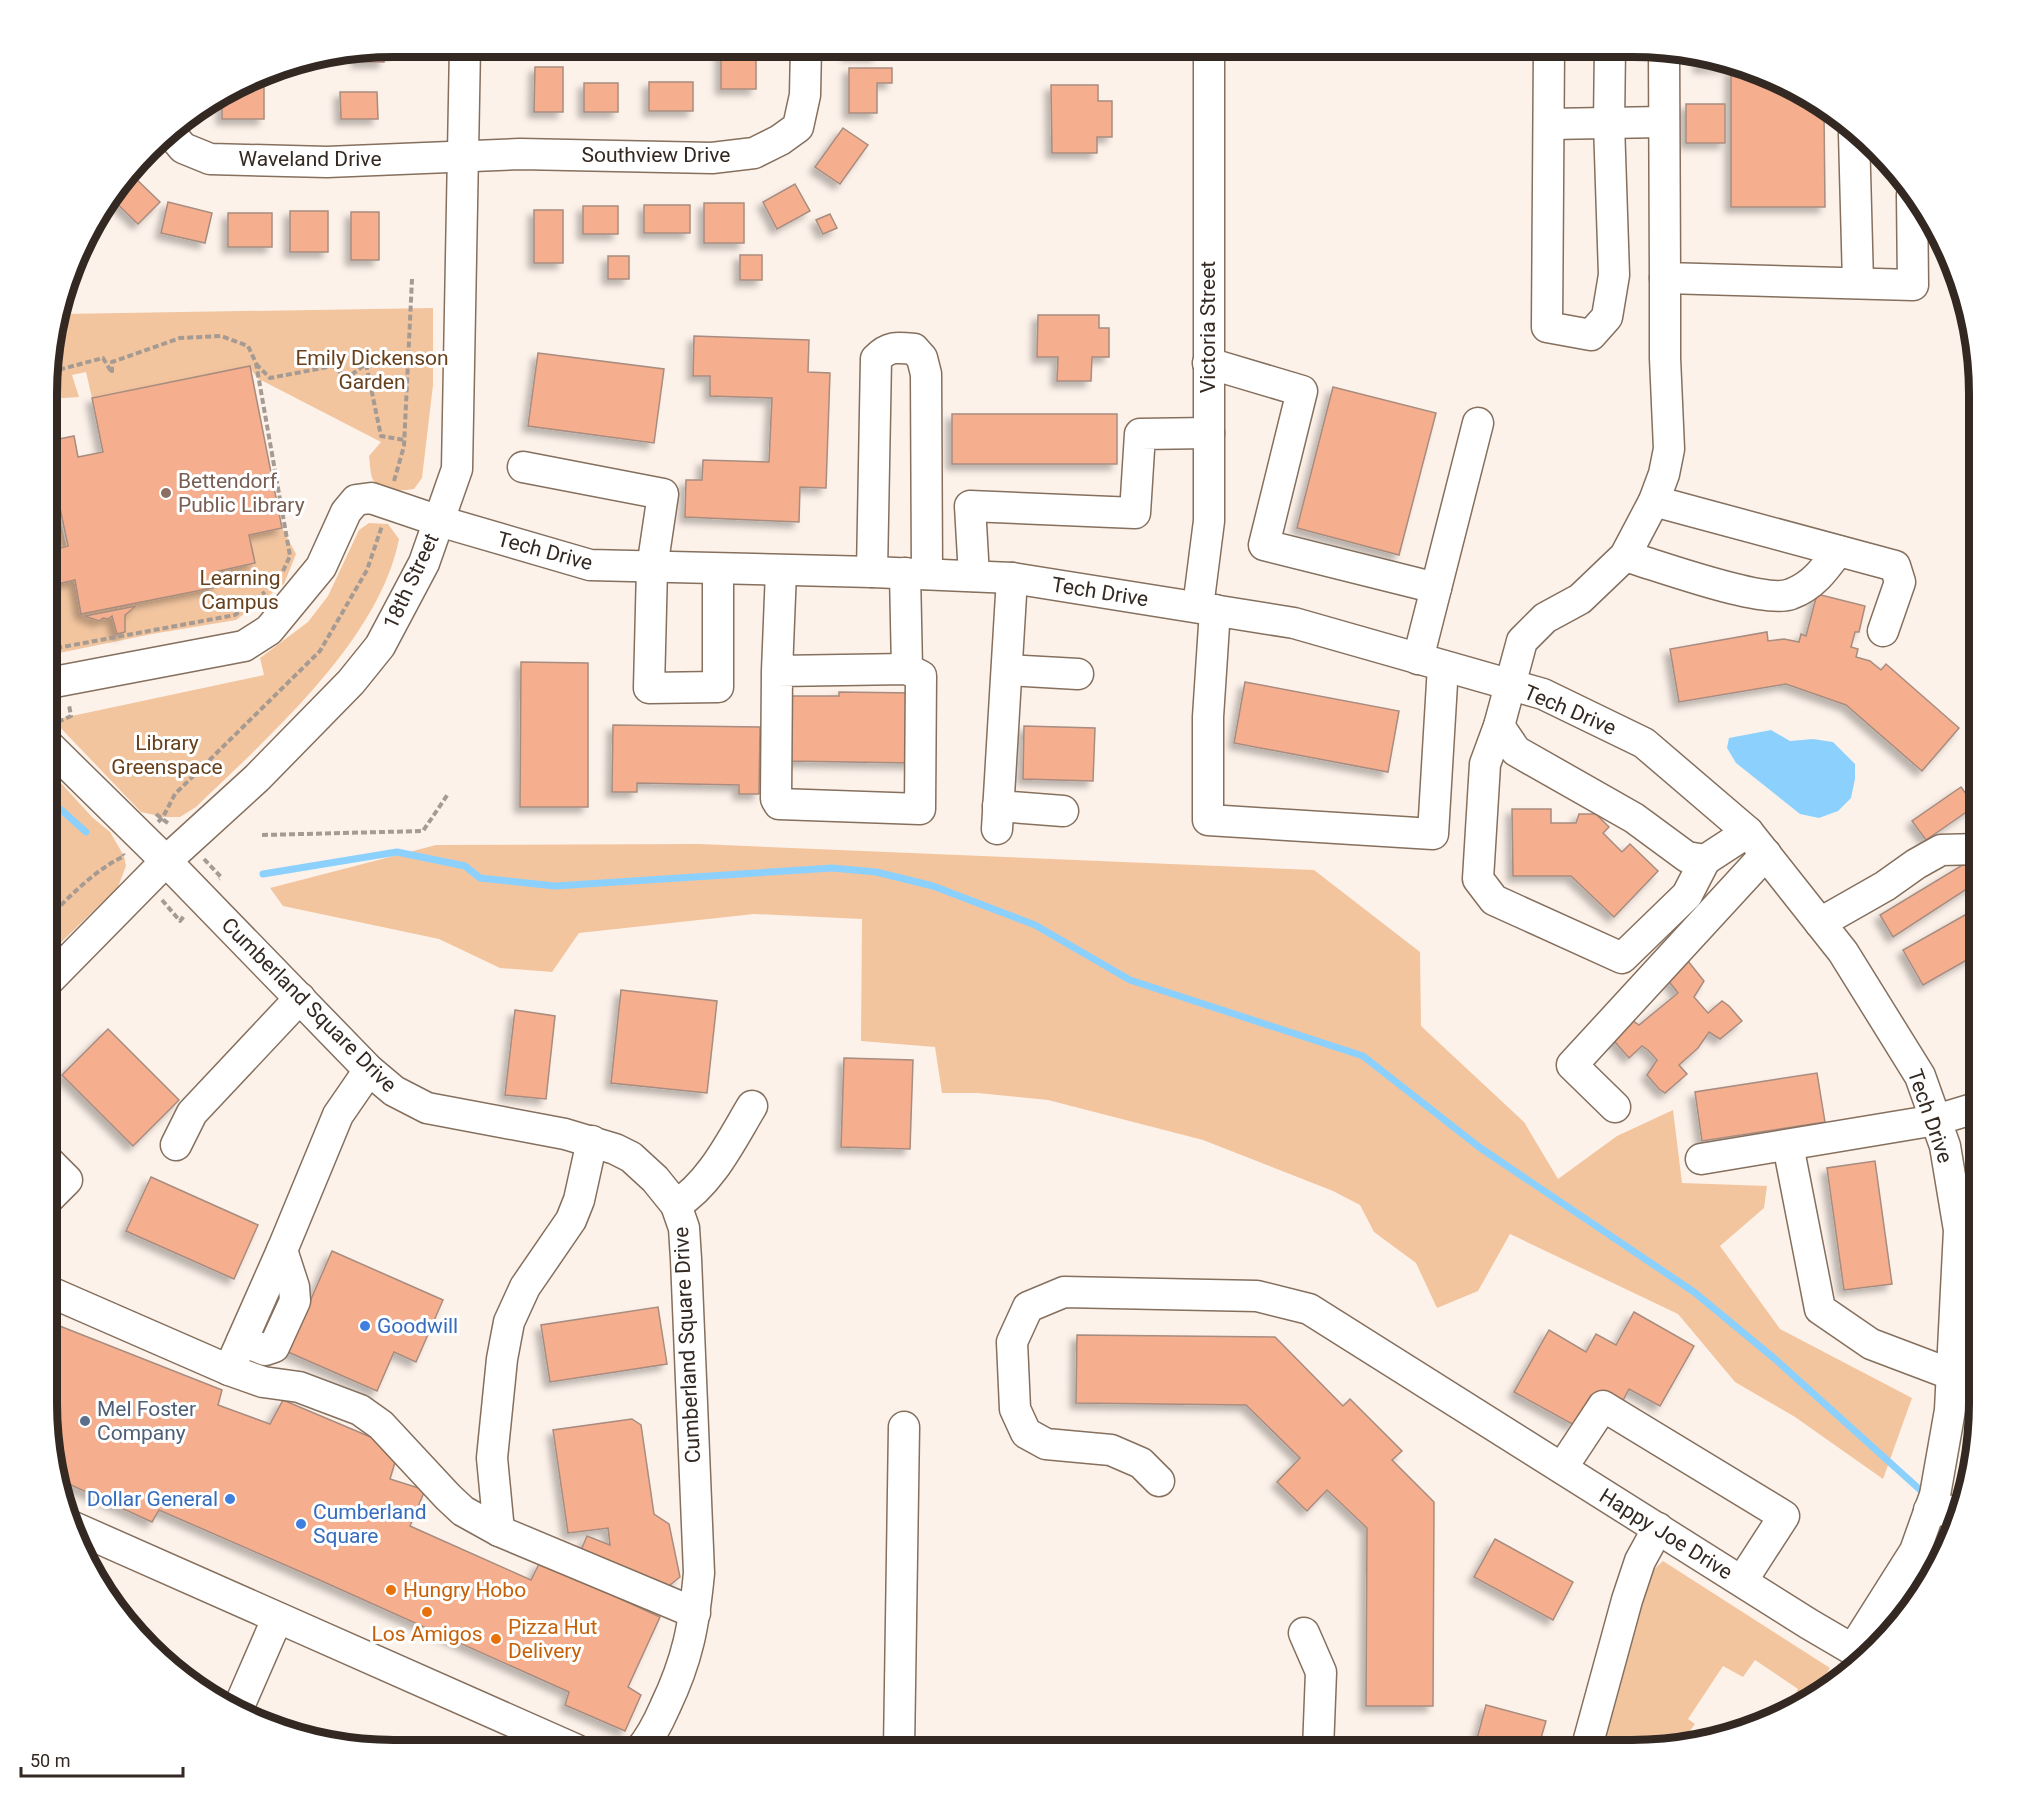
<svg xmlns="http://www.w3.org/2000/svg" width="2026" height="1797" viewBox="0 0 2026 1797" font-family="Roboto,sans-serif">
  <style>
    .green { fill: #f2c59f }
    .water { fill: #8cd1fd }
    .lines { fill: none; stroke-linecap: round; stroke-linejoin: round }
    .stream { stroke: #8cd1fd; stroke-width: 7 }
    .building { fill: #f5af8f; stroke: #a88c7f; stroke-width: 1.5; filter: url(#shadow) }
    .minor-casing { stroke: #856f5d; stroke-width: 33 }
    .path { stroke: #a59b93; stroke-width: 4; stroke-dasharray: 6 3; stroke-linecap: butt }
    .minor { stroke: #fff; stroke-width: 30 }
    .education-dot { fill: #8d6e63; stroke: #fff; stroke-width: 2 }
    .shop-dot { fill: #3f7fe0; stroke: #fff; stroke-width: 2 }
    .service-dot { fill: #5c6f8a; stroke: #fff; stroke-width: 2 }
    .food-dot { fill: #e8710a; stroke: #fff; stroke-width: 2 }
    .labels { text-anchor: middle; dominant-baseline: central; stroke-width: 6; stroke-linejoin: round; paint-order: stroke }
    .street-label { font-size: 21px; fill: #332922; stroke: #fff }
    .park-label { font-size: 21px; fill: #67401c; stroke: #fff }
    .education-label { font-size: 21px; fill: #785e54; stroke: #fff; text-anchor: start }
    .shop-label { font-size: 21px; fill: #366cbe; stroke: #fff; text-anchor: start }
    .service-label { font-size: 21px; fill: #4e5e75; stroke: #fff; text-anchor: start }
    .food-label { font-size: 21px; fill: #c56008; stroke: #fff; text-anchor: start }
    .rim { fill: none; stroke: #332922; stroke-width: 8 }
  </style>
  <defs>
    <filter id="shadow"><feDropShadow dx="-5.5" dy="5.5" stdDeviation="3" flood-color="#0004"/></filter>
  </defs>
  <rect width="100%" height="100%" fill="#fdf2ea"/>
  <!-- green -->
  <g class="green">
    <path d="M433,308V385L422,478L414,489C401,491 381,493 373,480C370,474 370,462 369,456L381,442L257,378L249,366L92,398L86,372L72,375L79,397L49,399L50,348L61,314Z"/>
    <polygon points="49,473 82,614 217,587 214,572 255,563 249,535 282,528 296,554 284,584 236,620 152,634 54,654 49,658"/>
    <path d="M369,523L388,524L399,539C379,641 268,737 196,807L180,817H163L141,812L53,720L264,675L260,658L308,622L328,596L359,530Z"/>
    <polygon points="49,770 92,817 110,832 124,856 126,866 118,887 48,955"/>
    <polygon points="699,844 1314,870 1420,952 1421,1026 1524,1122 1558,1179 1617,1136 1673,1110 1682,1183 1767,1186 1764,1208 1720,1246 1780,1329 1912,1398 1883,1479 1795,1417 1735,1382 1678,1314 1510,1234 1478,1291 1437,1308 1416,1263 1374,1232 1360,1205 1333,1191 1203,1140 1048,1100 977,1093 942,1093 935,1047 861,1041 862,919 754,914 579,933 552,972 500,968 439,939 283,906 270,888 436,845"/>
    <polygon points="1663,1561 1830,1668 1813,1694 1793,1707 1789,1707 1798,1689 1755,1660 1743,1677 1723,1666 1688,1719 1695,1724 1680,1744 1655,1750 1602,1750 1627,1643 1649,1574"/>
  </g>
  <!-- water -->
  <polygon class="water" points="1771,730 1790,741 1813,739 1833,742 1855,764 1855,779 1851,798 1838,811 1819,818 1800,814 1736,763 1727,748 1729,738"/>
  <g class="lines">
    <!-- stream -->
    <g class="stream">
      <polyline points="49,799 86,832"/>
      <polyline points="263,874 397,852 465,866 480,878 555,886 832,868 876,872 933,886 1035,925 1130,980 1363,1056 1479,1147 1694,1292 1775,1359 1927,1496"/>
    </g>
  </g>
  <!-- building -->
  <g class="building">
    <rect x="721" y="47" width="35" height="42"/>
    <polygon points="848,47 877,47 877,56 847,55"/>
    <polygon points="384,48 384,62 357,62 357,53"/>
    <polygon points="1699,59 1729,67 1699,67"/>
    <polygon points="535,67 563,67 563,112 534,112"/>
    <polygon points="849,68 892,68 892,83 877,83 877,113 849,113"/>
    <polygon points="1731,68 1786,82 1824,112 1825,207 1731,207"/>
    <rect x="649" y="82" width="44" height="29"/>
    <rect x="584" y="83" width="34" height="29"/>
    <polygon points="1051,85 1098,85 1098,101 1112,101 1112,137 1097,137 1097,153 1052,153"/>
    <polygon points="246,86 264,86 264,119 222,119 222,100"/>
    <polygon points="340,92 377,92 378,119 341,119"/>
    <rect x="1686" y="104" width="39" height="39"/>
    <polygon points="843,128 868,145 840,184 815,167"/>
    <polygon points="131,174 160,202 138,224 111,198"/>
    <polygon points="795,184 810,211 777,229 763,202"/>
    <polygon points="168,202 212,213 205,243 161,233"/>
    <rect x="704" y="203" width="40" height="40"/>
    <rect x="644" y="205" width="46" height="28"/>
    <rect x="583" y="206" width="35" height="28"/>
    <rect x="534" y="210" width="29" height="53"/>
    <rect x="290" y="211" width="38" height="41"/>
    <rect x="351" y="212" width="28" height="48"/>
    <rect x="228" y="213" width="44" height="34"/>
    <polygon points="830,214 837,228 823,234 816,220"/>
    <rect x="740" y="255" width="22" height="25"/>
    <rect x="608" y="256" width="21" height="23"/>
    <polygon points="1038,315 1099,315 1099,328 1109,328 1109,357 1092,357 1091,381 1057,381 1058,357 1037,357"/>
    <polygon points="694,336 809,340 808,372 830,373 826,488 800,487 799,522 685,517 686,480 702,480 703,460 769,462 772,398 710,396 710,376 693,376"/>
    <polygon points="538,353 664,369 654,443 528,426"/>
    <polygon points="250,366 282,528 249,535 255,563 214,572 217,587 81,614 75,580 49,586 49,551 68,546 49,456 49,441 74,436 78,457 103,452 92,398"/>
    <polygon points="1333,387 1436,413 1399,555 1297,528"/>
    <rect x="952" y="414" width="165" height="50"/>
    <polygon points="1817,594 1865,606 1859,632 1855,632 1851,647 1858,649 1856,657 1870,661 1881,670 1886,664 1959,728 1922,771 1846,705 1786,684 1679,702 1670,649 1767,632 1768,641 1784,639 1799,642 1801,634 1806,636"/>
    <polygon points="136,606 125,615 125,632 117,634 112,616 108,619 103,618 99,621 85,616"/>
    <polygon points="521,662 588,663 588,807 520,807"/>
    <polygon points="1245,682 1399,711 1388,772 1234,743"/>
    <polygon points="839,692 914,693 913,763 786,761 786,696 839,696"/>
    <polygon points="613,725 760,727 759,794 739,794 739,785 637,783 637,792 612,792"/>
    <polygon points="1024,726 1095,728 1093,781 1023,779"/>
    <polygon points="1961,787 1975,806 1926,840 1912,821"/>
    <polygon points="1512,809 1551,809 1551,823 1576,823 1579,814 1596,814 1609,827 1603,833 1622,852 1630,844 1658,871 1614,917 1571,876 1513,876"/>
    <polygon points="1969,861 1979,881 1893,937 1880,915"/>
    <polygon points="1979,907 1979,953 1923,985 1903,950"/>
    <polygon points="1688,961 1704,981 1694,997 1708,1013 1722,1001 1729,1006 1742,1021 1720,1039 1709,1032 1698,1048 1679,1065 1687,1074 1665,1093 1659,1089 1647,1075 1657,1060 1648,1050 1642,1046 1629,1058 1609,1035 1629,1018 1639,1025 1678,993 1667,979"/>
    <polygon points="621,990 717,1001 707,1093 611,1083"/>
    <polygon points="515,1010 555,1016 546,1099 505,1095"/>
    <polygon points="108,1029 179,1100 133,1146 62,1075"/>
    <polygon points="844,1058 913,1060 910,1149 841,1147"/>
    <polygon points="1817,1073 1825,1122 1702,1141 1695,1092"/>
    <polygon points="1875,1161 1892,1284 1844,1290 1827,1168"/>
    <polygon points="151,1177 258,1225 234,1279 126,1231"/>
    <polygon points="332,1251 443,1300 416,1362 394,1352 377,1391 288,1352"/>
    <polygon points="658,1307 667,1364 550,1382 541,1325"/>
    <polygon points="1634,1312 1694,1346 1660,1406 1629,1389 1618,1410 1591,1395 1574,1425 1514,1392 1549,1330 1586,1352 1596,1334 1616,1345"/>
    <polygon points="47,1321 222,1390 218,1405 270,1424 283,1400 399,1449 390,1479 425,1490 410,1526 531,1580 540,1562 660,1617 628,1687 641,1695 625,1731 565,1705 569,1692 315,1578 159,1510 152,1522 60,1480 47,1426"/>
    <polygon points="1077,1335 1275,1337 1343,1406 1350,1399 1402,1451 1392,1460 1434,1502 1433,1706 1366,1706 1367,1528 1327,1490 1307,1511 1277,1482 1300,1458 1246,1405 1076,1403"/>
    <polygon points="632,1419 641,1425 654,1514 669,1524 680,1577 665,1589 579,1555 587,1536 610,1545 608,1528 568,1533 553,1430"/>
    <polygon points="1495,1539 1573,1582 1553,1620 1474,1577"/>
    <polygon points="1486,1705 1546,1721 1541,1738 1571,1745 1570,1750 1474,1750"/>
  </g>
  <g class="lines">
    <defs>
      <g id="minor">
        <polyline points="1549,47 1547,327 1591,335 1607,317 1614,275 1609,124 1610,47"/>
        <polyline points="1664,49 1665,278 1913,285 1912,195"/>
        <polyline points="1549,124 1663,122"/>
        <polyline points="168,130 183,148 210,159 327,162 520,154 712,158 754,153 780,140 798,127 805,95 806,47"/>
        <polyline points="1854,134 1858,283"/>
        <polyline points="1665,278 1665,358 1669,449 1664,474 1654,501 1625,556 1580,599 1545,618 1522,641 1499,726 1485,764 1478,879 1494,900 1622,958 1687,895 1705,860"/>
        <polyline points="1208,363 1302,391 1264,545 1436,588"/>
        <polyline points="523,467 663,494 652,568 649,688 718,687 718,570"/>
        <polyline points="1654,501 1895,566 1900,582 1883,631"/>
        <path d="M1625,556C1657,565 1764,605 1791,594C1813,586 1825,569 1838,551"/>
        <path d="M872,572L876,359C888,346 897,347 914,349L922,358L926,374L927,574"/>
        <polyline points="905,573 907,669"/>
        <polyline points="974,576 970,506 1135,513 1140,434 1209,433"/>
        <polyline points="1198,607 1209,521 1209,47"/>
        <polyline points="1215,610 1208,717 1208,820 1433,834 1443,666"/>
        <polyline points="1418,659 1478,423"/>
        <polyline points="1007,670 1078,674"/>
        <polyline points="777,671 907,669 921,676 920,809 779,804 776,799 777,671 781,571"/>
        <polyline points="49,683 244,646 269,630 321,567 346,512 356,500 371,498 439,521 590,565 872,572 1012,578 1294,623 1543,694 1644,743 1748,832 1843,952 1920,1076 1945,1146 1959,1230 1950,1410 1935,1495 1915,1551 1853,1649"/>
        <polyline points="1499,726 1516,751 1634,818 1687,857 1705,860 1748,832"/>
        <path d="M49,746L166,861L369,1070L394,1091L427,1108L565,1134L615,1149L631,1157L655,1179L676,1205L684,1228L686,1259L699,1573C694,1625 688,1659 665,1707C658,1723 651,1737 640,1750"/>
        <polyline points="998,806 1063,811"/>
        <polyline points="997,829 1012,578"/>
        <polyline points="1820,923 1885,886 1916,864 1941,850 1979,849"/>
        <polyline points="48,981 166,861 257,778 351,682 380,646 424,563 457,469 465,47"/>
        <polyline points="1615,1107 1572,1065 1766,854"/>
        <polyline points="176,1145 192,1113 300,998"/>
        <polyline points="1788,1145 1820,1309 1871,1344 1953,1375"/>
        <polyline points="1701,1159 1936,1120 1979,1107"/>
        <polyline points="48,1199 67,1180 48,1161"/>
        <path d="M676,1205C711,1183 731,1141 752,1106"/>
        <polyline points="48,1291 229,1370 263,1382 299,1387 360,1410 381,1425 448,1497 463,1511 499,1531 695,1613"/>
        <polyline points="242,1341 265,1350 274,1347 295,1301 294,1287 282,1250"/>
        <polyline points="229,1370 283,1248 338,1115 369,1070"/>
        <polyline points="1562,1468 1603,1406 1784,1516 1742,1581"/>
        <polyline points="1159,1481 1141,1463 1111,1450 1046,1444 1026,1433 1015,1409 1012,1342 1028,1307 1064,1292 1257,1296 1309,1309 1809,1624 1867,1658"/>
        <polyline points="1929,1510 1958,1511"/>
        <polyline points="71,1526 577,1750"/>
        <polyline points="499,1531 492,1458 502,1359 509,1322 525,1287 571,1220 579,1200 592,1141"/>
        <polyline points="1304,1633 1321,1672 1318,1750"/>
        <polyline points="237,1711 277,1619"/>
        <polyline points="899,1750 904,1427"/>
        <polyline points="1586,1750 1627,1600 1640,1561 1658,1528"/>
      </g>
    </defs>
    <!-- minor casing -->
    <use href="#minor" class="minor-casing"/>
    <!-- path -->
    <g class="path">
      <polyline points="256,364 270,378 333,366 347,378 366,364 381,436 404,440"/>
      <polyline points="49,394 58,370 103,358 112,373 112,362 180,338 221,336 248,346 256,363 290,556 283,571"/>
      <polyline points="394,481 404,446 412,279"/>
      <polyline points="49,603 57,648 235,615 265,592"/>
      <polyline points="57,648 59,656"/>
      <polyline points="58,722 71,716 69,705"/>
      <polyline points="156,814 169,824"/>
      <polyline points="158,822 163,817 175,794 320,651 367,570 382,526"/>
      <polyline points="262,835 423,831 448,794"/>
      <polyline points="204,859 221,877 219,879"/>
      <polyline points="162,900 180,921 185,915"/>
      <path d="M48,918C72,894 94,871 124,856L123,854"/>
    </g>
    <!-- minor -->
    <use href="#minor" class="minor"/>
  </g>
  <!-- markers -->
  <circle class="education-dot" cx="166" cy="493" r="6"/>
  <g class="shop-dot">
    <circle cx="365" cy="1326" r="6"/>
    <circle cx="230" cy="1499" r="6"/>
    <circle cx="301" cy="1524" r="6"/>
  </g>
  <circle class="service-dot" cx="85" cy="1421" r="6"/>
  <g class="food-dot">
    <circle cx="391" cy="1590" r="6"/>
    <circle cx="427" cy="1612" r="6"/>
    <circle cx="496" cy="1639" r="6"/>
  </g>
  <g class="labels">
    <!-- street labels -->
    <g class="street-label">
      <text x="656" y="155">Southview Drive</text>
      <text x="310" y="159">Waveland Drive</text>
      <text transform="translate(1208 327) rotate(-90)">Victoria Street</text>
      <text transform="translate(545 551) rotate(15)">Tech Drive</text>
      <text transform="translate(411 581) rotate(-65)">18th Street</text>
      <text transform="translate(1100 592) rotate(9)">Tech Drive</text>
      <text transform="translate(1570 710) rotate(23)">Tech Drive</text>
      <text transform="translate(309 1005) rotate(45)">Cumberland Square Drive</text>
      <text transform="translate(1930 1116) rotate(71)">Tech Drive</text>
      <text transform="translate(687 1345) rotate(-93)">Cumberland Square Drive</text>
      <text transform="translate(1666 1534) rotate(32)">Happy Joe Drive</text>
    </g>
    <!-- park labels -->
    <g class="park-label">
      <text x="372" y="358">Emily Dickenson<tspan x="372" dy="24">Garden</tspan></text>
      <text x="240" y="578">Learning<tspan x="240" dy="24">Campus</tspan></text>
      <text x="167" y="743">Library<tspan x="167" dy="24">Greenspace</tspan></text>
    </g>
    <!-- education labels -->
    <g class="education-label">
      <text x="178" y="481">Bettendorf<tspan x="178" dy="24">Public Library</tspan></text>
    </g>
    <!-- shop labels -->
    <g class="shop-label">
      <text x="377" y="1326">Goodwill</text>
      <text x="218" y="1499" text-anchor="end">Dollar General</text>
      <text x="313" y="1512">Cumberland<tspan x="313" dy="24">Square</tspan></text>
    </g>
    <!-- service labels -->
    <g class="service-label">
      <text x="97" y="1409">Mel Foster<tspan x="97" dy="24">Company</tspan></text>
    </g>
    <!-- food labels -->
    <g class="food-label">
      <text x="403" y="1590">Hungry Hobo</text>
      <text x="508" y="1627">Pizza Hut<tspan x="508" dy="24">Delivery</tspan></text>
      <text x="427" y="1634" text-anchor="middle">Los Amigos</text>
    </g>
  </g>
  <!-- crop -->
  <path d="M0 0H2026V1797H0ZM394 57H1632A337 337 0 0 1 1969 394V1403A337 337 0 0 1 1632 1740H394A337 337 0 0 1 57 1403V394A337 337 0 0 1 394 57Z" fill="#fff" fill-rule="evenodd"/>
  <path class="rim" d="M394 57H1632A337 337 0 0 1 1969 394V1403A337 337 0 0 1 1632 1740H394A337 337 0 0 1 57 1403V394A337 337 0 0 1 394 57Z"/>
  <!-- scale -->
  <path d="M21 1767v9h162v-9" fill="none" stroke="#332922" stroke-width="3"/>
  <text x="30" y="1767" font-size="18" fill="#332922" stroke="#ffffff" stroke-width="4.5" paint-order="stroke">50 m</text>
</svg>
